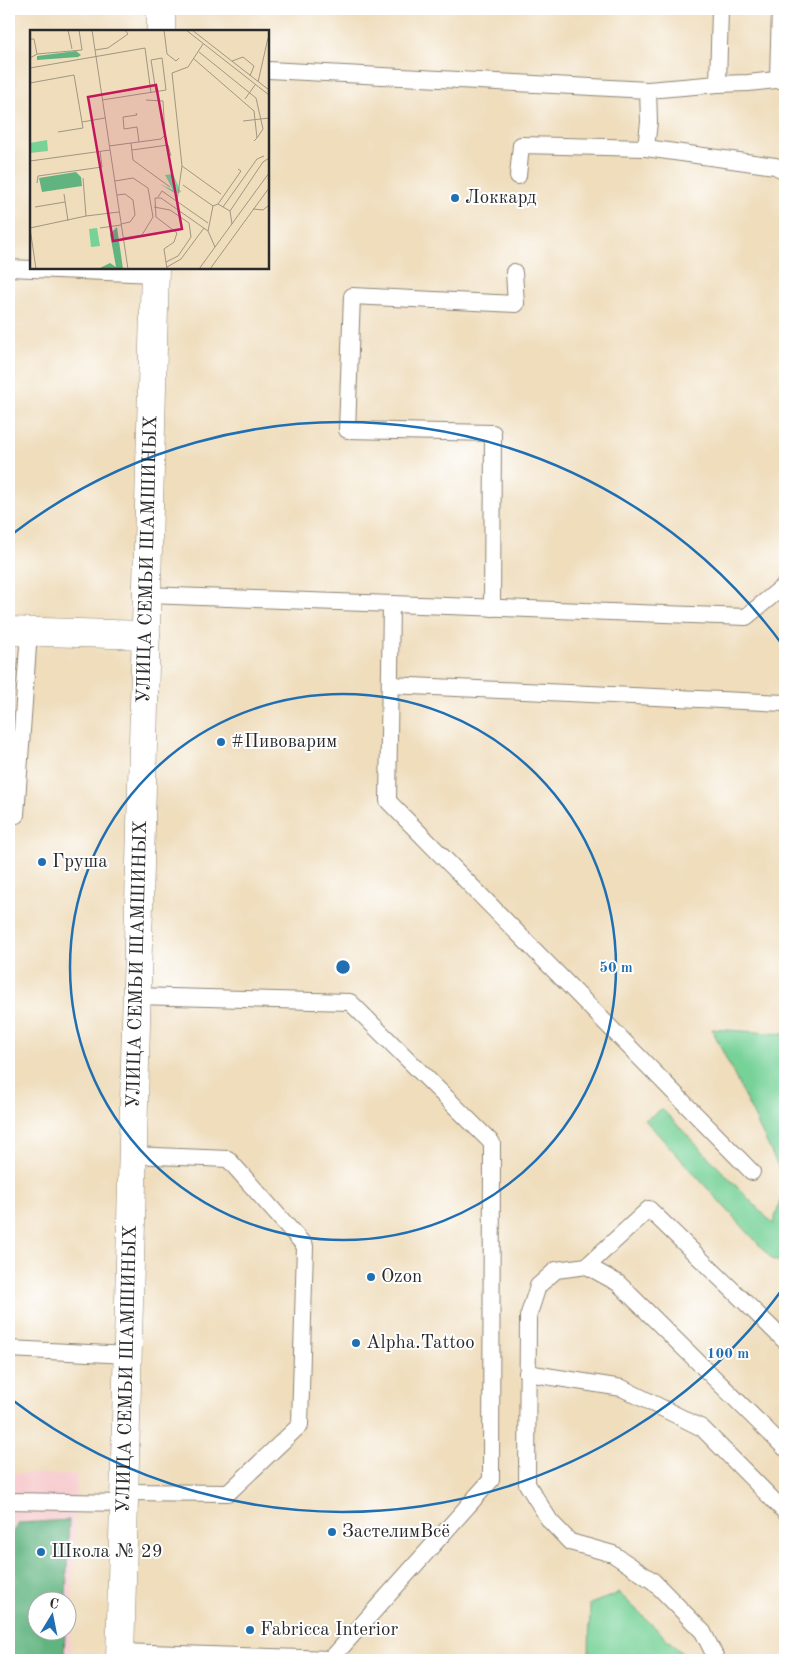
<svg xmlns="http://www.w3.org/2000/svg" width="794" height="1669" viewBox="0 0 794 1669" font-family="'Old Standard TT',serif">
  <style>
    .built { fill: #f7cfd1; fill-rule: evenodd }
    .green { fill: #77d298; stroke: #517e62 }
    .forest { fill: #61b480; stroke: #467056 }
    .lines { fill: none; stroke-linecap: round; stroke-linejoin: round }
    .service-casing { stroke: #8d8474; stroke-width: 18 }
    .tertiary-casing { stroke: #8d8474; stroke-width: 29 }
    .service { stroke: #fff; stroke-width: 16 }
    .tertiary { stroke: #fff; stroke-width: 28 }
    .ring { fill: none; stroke: #1f6fb2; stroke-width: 2.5 }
    .poi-dot { fill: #1f6fb2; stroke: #fff; stroke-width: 2 }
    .labels { text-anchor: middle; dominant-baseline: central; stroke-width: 4; stroke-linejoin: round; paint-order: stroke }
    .poi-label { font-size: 19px; fill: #2b2b2b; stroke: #fff; text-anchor: start }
    .street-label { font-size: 19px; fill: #2b2b2b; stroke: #fff }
    .inset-road { fill: none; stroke: #a19682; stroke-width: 1 }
    .view { fill: #c2185b; fill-opacity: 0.15; stroke: #c2185b; stroke-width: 2.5 }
    .inset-edge { fill: none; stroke: #2b2b2b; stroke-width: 2.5 }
    .centre { fill: #1f6fb2; stroke: #fff; stroke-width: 2.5 }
    .ring-label { font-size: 15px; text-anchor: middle; font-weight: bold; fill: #1f6fb2; stroke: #fff; stroke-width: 4; stroke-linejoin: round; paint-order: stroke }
  </style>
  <rect width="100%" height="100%" fill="#fff"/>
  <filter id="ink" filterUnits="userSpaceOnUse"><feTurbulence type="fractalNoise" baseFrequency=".02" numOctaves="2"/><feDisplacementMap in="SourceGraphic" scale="10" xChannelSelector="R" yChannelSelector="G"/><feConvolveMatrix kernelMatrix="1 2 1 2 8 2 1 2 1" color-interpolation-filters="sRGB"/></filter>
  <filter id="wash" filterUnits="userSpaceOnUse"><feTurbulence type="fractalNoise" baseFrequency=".0096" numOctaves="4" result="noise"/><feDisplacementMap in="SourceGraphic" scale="20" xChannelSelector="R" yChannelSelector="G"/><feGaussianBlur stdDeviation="1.12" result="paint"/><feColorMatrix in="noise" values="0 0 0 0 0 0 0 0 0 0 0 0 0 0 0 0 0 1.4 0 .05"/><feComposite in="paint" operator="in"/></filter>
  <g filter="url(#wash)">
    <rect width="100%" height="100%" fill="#efddbc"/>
    <!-- built -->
    <path class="built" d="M9,1473L77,1475L70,1660H9ZM38,1602H68V1632H38Z"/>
    <!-- green -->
    <g class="green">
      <polygon points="712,1029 785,1034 785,1181"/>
      <polygon points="662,1109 773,1224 785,1185 785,1263 773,1260 645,1120"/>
      <polygon points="619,1593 689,1660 589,1660 590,1604"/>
    </g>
    <!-- forest -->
    <polygon class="forest" points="69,1520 66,1601 38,1602 38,1632 65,1632 64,1660 9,1660 9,1539 18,1523"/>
  </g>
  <g filter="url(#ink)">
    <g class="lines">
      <defs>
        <g id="service">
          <polyline points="268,70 648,90 718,84 748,83 785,79"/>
          <polyline points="778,78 780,9"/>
          <polyline points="718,84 720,9"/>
          <polyline points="646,148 775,166 785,171"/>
          <polyline points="518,176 521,145 646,148 649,122 648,90"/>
          <polyline points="9,268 155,274"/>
          <polyline points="147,595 746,617 785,585"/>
          <polyline points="391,605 388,801 752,1172"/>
          <polyline points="492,608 493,433 347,430 352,296 516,304 514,272"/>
          <polyline points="390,685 785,703"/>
          <polyline points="9,814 16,815 29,632"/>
          <polyline points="587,1266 649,1209 785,1341"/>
          <polyline points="9,1349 128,1355"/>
          <polyline points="527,1373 622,1388 702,1428 785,1512"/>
          <polyline points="125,1492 228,1493 300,1425 305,1246 228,1159 132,1155"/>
          <polyline points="9,1501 124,1503"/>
          <polyline points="120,1652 331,1659 491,1480 492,1143 350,1002 136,996"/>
          <polyline points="717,1660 703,1632 653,1581 613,1554 570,1542 550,1521 527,1484 528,1317 538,1286 556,1270 587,1266 618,1283 785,1448"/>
        </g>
        <g id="tertiary">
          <polyline points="161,31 161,9"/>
          <polyline points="9,631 146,635"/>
          <path id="s1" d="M120,1660L155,268"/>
        </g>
      </defs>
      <!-- service casing -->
      <use href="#service" class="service-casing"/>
      <!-- tertiary casing -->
      <use href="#tertiary" class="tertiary-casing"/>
      <!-- service -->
      <use href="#service" class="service"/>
      <!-- tertiary -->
      <use href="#tertiary" class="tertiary"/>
    </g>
  </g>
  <!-- distance rings -->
  <g class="ring">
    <circle cx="343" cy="967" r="273"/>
    <path d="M784 1287A545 545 0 0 1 11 1399M11 535A545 545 0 0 1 784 647"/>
  </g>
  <!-- markers -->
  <g class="poi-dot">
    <circle cx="455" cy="198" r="5"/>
    <circle cx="221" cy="742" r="5"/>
    <circle cx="42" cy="862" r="5"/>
    <circle cx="371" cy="1277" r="5"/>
    <circle cx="356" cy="1343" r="5"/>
    <circle cx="332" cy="1532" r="5"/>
    <circle cx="41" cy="1552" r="5"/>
    <circle cx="250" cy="1630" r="5"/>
  </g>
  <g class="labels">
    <!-- poi labels -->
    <g class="poi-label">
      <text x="465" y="198">Локкард</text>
      <text x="231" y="742">#Пивоварим</text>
      <text x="52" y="862">Груша</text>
      <text x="381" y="1277">Ozon</text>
      <text x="366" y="1343">Alpha.Tattoo</text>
      <text x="342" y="1532">ЗастелимВсё</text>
      <text x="51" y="1552">Школа № 29</text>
      <text x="260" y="1630">Fabricca Interior</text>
    </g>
    <!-- street labels -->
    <g class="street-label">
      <text stroke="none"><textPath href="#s1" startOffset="1101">УЛИЦА СЕМЬИ ШАМШИНЫХ</textPath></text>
      <text stroke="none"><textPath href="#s1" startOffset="696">УЛИЦА СЕМЬИ ШАМШИНЫХ</textPath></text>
      <text stroke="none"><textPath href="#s1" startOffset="291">УЛИЦА СЕМЬИ ШАМШИНЫХ</textPath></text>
    </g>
  </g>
  <!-- overview -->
  <g transform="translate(30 30)">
    <rect width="239" height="239" fill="#efddbc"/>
    <path d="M17,110L18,121L0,123V113ZM143,144L151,162L146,164L130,154L143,160L135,145ZM67,198L70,216L61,217L59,199Z" fill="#77d298"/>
    <path d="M46,21L51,25L48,27L7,30V26ZM46,142L51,147L52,156L12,162L9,148ZM87,197L93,239H68L80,233L86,237L80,204Z" fill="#61b480"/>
    <path class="inset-road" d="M38,0L42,19M49,0L52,20M62,0L98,239M134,0L137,24L146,31L149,28M156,0L239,65M162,0L239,60M0,9H4L7,24M65,20L78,18L98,4L95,0M169,22L226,68L233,99L227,108M0,28L7,24L52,20M164,29L224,81L227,108L224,111M202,31L213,27L224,36L220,46M0,38L115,18L121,63M228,52L238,8M0,53L44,45L53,98L28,102M215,69L225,55M72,70L136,60L132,28L121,30L126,62M106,83L107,85L93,87L94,99L107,97L109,112M213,91L239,88M52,92L75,88M101,113L103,130L140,157M79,116L131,109L135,105L133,71L116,70M102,120L138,115L141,126M0,131L80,120M152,136L191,164M85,151L103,148L118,158L123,187L112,205L93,208M7,153L8,146L72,137L70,121M153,155L183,176L188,174L200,181M34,164L38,191M87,165L95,164L103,170L105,185L100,192L91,194M128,167L132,161L178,193M147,171L152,136L142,43L158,37L173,14M188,174L211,141L208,139M183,176L178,201L185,217M5,177L35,172M124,177L140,180L159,193L161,207L148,226L136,232M193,177L227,129L234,126M223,179L233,180L239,175M56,186L89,182M202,194L200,181L233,132L239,128M0,198L56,186L53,148M0,198L6,239M70,198L91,195M137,237L151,229L174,198M137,239L134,219L144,212L147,203L126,187L125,168H131L178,201M169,239L239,143M180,239L239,158"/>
    <path class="view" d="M126,55L152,199L83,211L58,67Z"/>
    <rect width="239" height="239" class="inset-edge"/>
  </g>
  <circle cx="343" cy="967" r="8" class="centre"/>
  <g class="ring-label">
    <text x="616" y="972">50 m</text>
    <text x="728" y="1358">100 m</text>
  </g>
  <!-- margin -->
  <rect width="794" height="1669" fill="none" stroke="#fff" stroke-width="30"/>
  <!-- north arrow -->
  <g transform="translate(52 1616) rotate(10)"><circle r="24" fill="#ffffff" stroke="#aaaaaa"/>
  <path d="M0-4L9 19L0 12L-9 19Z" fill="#1f6fb2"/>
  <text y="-8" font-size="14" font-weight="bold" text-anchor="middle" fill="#2b2b2b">С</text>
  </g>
</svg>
